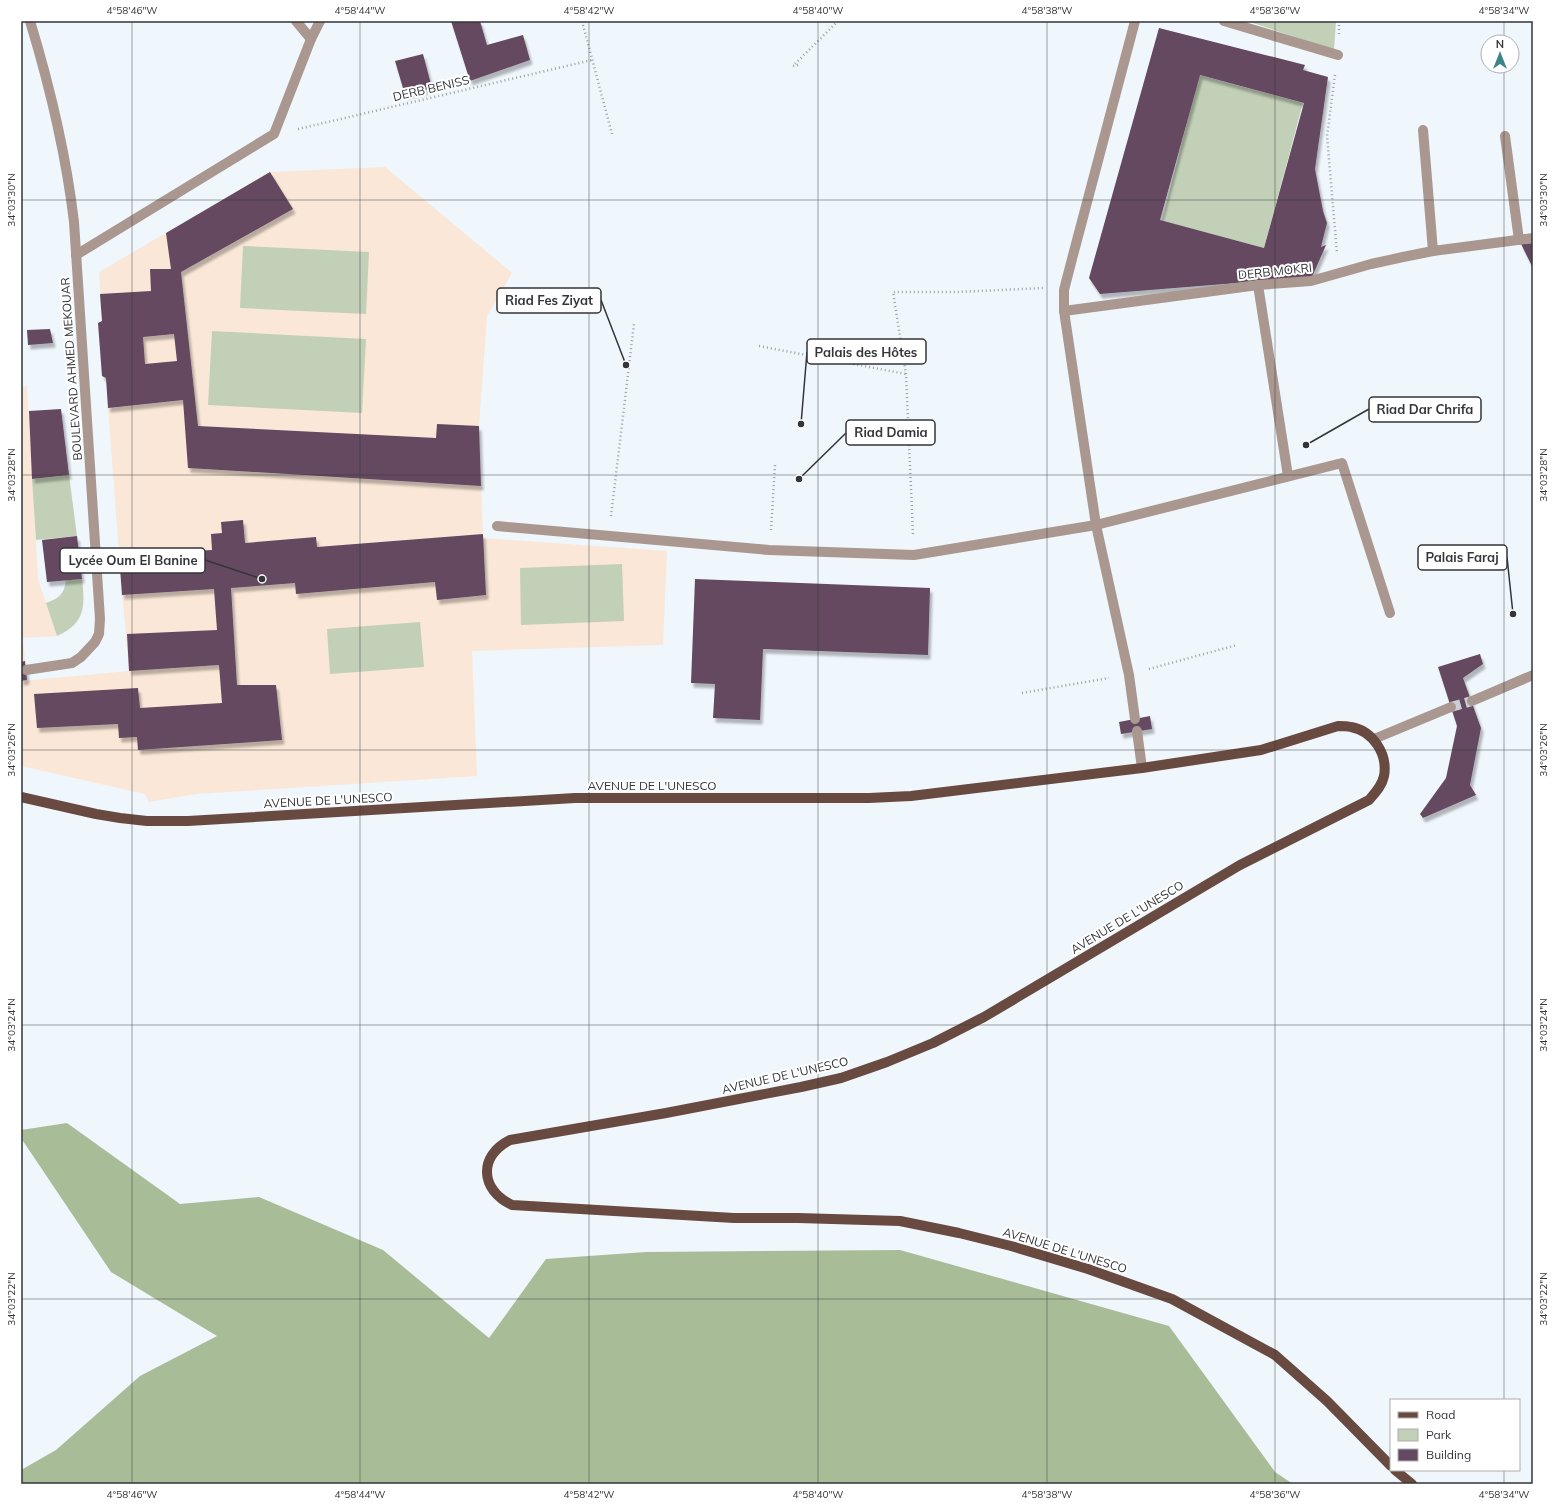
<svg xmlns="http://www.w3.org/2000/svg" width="1554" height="1505" viewBox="0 0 1554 1505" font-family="Mulish,sans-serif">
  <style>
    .education { fill: #fae7d7 }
    .green { fill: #c2d0b7 }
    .forest { fill: #a9bc98 }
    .building { fill: #654861; fill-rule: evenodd; filter: url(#shadow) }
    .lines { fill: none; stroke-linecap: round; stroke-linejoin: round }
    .minor-tunnel { stroke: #c9cfd5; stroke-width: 10; stroke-dasharray: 10 5; stroke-linecap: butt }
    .path { stroke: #9ca1a5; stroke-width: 2.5; stroke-dasharray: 1 3; stroke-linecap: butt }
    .minor { stroke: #a99790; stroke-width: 10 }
    .major { stroke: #694a40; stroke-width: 10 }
    .ticks { fill: none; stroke: #333538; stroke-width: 1; stroke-opacity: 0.45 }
    .labels { text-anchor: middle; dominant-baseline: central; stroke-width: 4; stroke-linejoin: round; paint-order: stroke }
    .street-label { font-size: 12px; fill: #333538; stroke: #fff }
    .leader { fill: none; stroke: #333538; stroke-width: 1.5 }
    .callout-dot { fill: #333538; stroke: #fff; stroke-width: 1.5 }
    .callout { fill: #fff; stroke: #333538; stroke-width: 1.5 }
    .callout-label { font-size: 13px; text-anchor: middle; font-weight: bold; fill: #333538 }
    .neatline { fill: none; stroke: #333538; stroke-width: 1.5 }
    .ticks-label { font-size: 10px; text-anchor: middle; fill: #333538 }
  </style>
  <defs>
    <filter id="shadow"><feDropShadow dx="2.5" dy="4.5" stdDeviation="1" flood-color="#0004"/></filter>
  </defs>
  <rect width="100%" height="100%" fill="#eff6fc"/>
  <!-- education -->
  <g class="education">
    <polygon points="385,167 512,273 487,316 479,426 483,538 667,551 663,645 472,651 477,776 196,794 149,802 145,794 21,766 21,681 129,671 119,555 106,379 102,376 98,323 102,321 99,272 270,172"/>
    <polygon points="27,386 38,579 57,636 23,638 25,661 21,662 21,387"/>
  </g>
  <!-- green -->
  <g class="green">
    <polygon points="1247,21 1336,21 1334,50"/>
    <polygon points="1199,75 1303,103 1264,248 1162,221"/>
    <polygon points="243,246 369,252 366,314 240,308"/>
    <polygon points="212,331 366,339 362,413 208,405"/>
    <polygon points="69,475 77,536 36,540 32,479"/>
    <polygon points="622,564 624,621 521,625 520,568"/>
    <path d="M82,579C85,606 86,623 57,636L46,603C59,598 64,595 66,580Z"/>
    <polygon points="420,622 424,667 330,674 327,629"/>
  </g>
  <!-- forest -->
  <polygon class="forest" points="67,1123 180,1204 259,1197 383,1250 489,1338 546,1259 646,1252 900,1250 1169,1326 1275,1472 1293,1484 21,1484 21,1470 56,1450 140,1376 217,1336 111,1272 21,1138 21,1130"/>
  <!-- building -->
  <g class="building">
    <polygon points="451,21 480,21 487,45 523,35 530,60 470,81"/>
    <path d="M1159,28L1305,65L1303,70L1328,77L1315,169L1323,211L1327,223L1321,247L1326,245L1312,277L1100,294L1089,278ZM1200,75L1304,103L1264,248L1160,220Z"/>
    <polygon points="423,54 432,88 405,95 395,61"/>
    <path d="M270,172L293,209L181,272L198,426L436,438L437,424L479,426L481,486L188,468L183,400L108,408L106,378L102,376L98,323L102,321L100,294L151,291L150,269H171L166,233ZM174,334L177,361L145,364L143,337Z"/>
    <polygon points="1533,243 1533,268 1521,244"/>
    <polygon points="50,329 53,343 28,345 27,330"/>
    <polygon points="61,409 69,475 32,479 29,411"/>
    <polygon points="243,520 245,543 316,537 317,547 483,534 486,595 437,600 435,582 296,594 295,583 231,588 237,685 276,685 282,740 138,750 137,737 119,738 118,724 37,728 34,694 138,688 140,708 222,703 219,665 129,671 127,634 217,630 214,589 122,595 119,555 212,550 211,534 222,533 221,522"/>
    <polygon points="77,536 82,579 47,582 42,540"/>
    <polygon points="695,579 930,588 928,655 763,649 760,720 713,718 715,684 691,683"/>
    <polygon points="1480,654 1483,664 1463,678 1481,728 1470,785 1476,795 1423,818 1420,814 1446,778 1457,726 1438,667"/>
    <polygon points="25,661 27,680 21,681 21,662"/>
    <polygon points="1150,716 1152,729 1121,734 1119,722"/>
  </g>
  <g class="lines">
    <!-- minor-tunnel -->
    <polyline class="minor-tunnel" points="1451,707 1472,701"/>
    <!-- path -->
    <g class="path">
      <polyline points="582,21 612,134"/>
      <polyline points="1339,34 1339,21"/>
      <polyline points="798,65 793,66 838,21"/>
      <polyline points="1335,75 1327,136 1337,253"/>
      <polyline points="298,129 592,60"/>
      <polyline points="759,346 906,374"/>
      <polyline points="611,516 634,324"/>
      <polyline points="771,530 775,465"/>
      <polyline points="913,534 906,374 893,292 957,292 1044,288"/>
      <polyline points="1149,669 1237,645"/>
      <polyline points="1022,693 1109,678"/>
    </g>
    <!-- minor -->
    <g class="minor">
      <polyline points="296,21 311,39"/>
      <polyline points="1135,21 1072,259 1064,290 1064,311 1096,525 1129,675 1135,719"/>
      <polyline points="1224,21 1338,55"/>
      <polyline points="1423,130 1433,251"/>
      <polyline points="1505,136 1519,240"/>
      <polyline points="76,255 274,134 311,39 320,21"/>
      <polyline points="1258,285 1288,476"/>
      <polyline points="1064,311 1258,285 1311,281 1371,264 1403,257 1433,251 1533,238"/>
      <polyline points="497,526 769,550 914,555 1096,525 1342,463 1390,613"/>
      <path d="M26,670L72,663L81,657L95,642L99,634L100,619L74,222C66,154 50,87 30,21"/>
      <polyline points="1472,701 1533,675"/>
      <polyline points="1137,731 1142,768"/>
      <polyline points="1374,739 1451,707"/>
    </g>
    <!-- major -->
    <g class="major">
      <path d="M21,797L96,814L120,818L147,821H188L575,798H869L911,796L1142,768L1261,750L1338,726C1342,726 1347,726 1351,727C1373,731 1388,754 1384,776C1382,786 1375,793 1369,800L1240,865L984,1017L933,1043L887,1062L841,1078L801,1087L666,1113L510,1140C478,1156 480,1190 512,1205L734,1218H798L900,1221L959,1233L1011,1246L1088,1269L1172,1299L1275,1355L1327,1401L1391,1466"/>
      <polyline points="1395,1470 1412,1484"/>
    </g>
  </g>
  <!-- ticks -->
  <path class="ticks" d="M132,21V1484M360,21V1484M589,21V1484M818,21V1484M1047,21V1484M1275,21V1484M1504,21V42M1504,66V1400M21,200H1533M21,475H1533M21,750H1533M21,1025H1533M21,1299H1533M1504,1470V1484"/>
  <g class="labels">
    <!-- street labels -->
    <g class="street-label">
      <text transform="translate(431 88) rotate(-13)">DERB BENISS</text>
      <text transform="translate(1275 271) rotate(-6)">DERB MOKRI</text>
      <text transform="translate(71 369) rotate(-94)">BOULEVARD AHMED MEKOUAR</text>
      <text x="652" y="785">AVENUE DE L'UNESCO</text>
      <text transform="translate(328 800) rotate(-3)">AVENUE DE L'UNESCO</text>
      <text transform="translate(1127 917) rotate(-31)">AVENUE DE L'UNESCO</text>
      <text transform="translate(785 1075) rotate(-13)">AVENUE DE L'UNESCO</text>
      <text transform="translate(1065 1250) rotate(17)">AVENUE DE L'UNESCO</text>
    </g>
  </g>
  <!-- callouts -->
  <path class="leader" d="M626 365L601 300M801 424L807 352M1306 445L1369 409M799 479L846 433M1513 614L1507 557M262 579L205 560"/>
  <g class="callout-dot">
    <circle cx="626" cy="365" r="4"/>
    <circle cx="801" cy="424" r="4"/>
    <circle cx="1306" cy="445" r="4"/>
    <circle cx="799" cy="479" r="4"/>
    <circle cx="1513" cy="614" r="4"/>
    <circle cx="262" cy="579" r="4"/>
  </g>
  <g class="callout">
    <rect x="497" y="288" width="104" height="25" rx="4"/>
    <rect x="807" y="339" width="119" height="25" rx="4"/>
    <rect x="1369" y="397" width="112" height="25" rx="4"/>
    <rect x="846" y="420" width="89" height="25" rx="4"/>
    <rect x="1418" y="545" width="89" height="25" rx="4"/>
    <rect x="60" y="548" width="145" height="25" rx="4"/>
  </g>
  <g class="callout-label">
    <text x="549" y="305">Riad Fes Ziyat</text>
    <text x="866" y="357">Palais des Hôtes</text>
    <text x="1425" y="414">Riad Dar Chrifa</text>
    <text x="891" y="437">Riad Damia</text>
    <text x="1462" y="562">Palais Faraj</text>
    <text x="133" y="565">Lycée Oum El Banine</text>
  </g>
  <!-- border -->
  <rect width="1554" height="1505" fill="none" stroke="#ffffff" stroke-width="44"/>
  <!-- legend -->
  <rect x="1390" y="1399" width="130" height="72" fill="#ffffff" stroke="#adaeaf"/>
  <rect x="1398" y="1412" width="20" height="6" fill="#694a40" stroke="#adaeaf"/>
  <text x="1426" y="1419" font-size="12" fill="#333538">Road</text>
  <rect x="1398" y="1429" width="20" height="12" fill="#c2d0b7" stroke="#adaeaf"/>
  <text x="1426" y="1439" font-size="12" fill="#333538">Park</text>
  <rect x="1398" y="1449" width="20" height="12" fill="#654861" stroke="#adaeaf"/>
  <text x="1426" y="1459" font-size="12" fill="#333538">Building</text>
  <!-- north arrow -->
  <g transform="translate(1500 54)"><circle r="19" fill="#ffffff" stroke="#adaeaf"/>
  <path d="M0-3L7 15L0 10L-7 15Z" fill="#3b8487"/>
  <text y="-6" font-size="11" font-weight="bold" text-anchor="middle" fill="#333538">N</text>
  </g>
  <rect x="22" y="22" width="1510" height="1461" class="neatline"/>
  <g class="ticks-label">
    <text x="132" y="14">4°58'46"W</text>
    <text x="360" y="14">4°58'44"W</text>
    <text x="589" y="14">4°58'42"W</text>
    <text x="818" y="14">4°58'40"W</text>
    <text x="1047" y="14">4°58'38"W</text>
    <text x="1275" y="14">4°58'36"W</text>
    <text x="1504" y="14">4°58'34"W</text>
    <text transform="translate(11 200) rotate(-90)" y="4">34°03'30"N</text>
    <text transform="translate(1543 200) rotate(-90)" y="4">34°03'30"N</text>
    <text transform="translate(11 475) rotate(-90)" y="4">34°03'28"N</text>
    <text transform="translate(1543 475) rotate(-90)" y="4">34°03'28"N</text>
    <text transform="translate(11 750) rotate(-90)" y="4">34°03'26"N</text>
    <text transform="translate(1543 750) rotate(-90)" y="4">34°03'26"N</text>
    <text transform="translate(11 1025) rotate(-90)" y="4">34°03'24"N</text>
    <text transform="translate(1543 1025) rotate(-90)" y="4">34°03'24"N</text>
    <text transform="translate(11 1299) rotate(-90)" y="4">34°03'22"N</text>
    <text transform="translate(1543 1299) rotate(-90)" y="4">34°03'22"N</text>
    <text x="132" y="1498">4°58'46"W</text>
    <text x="360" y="1498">4°58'44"W</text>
    <text x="589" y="1498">4°58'42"W</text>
    <text x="818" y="1498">4°58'40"W</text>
    <text x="1047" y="1498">4°58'38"W</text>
    <text x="1275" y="1498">4°58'36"W</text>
    <text x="1504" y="1498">4°58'34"W</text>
  </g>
</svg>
